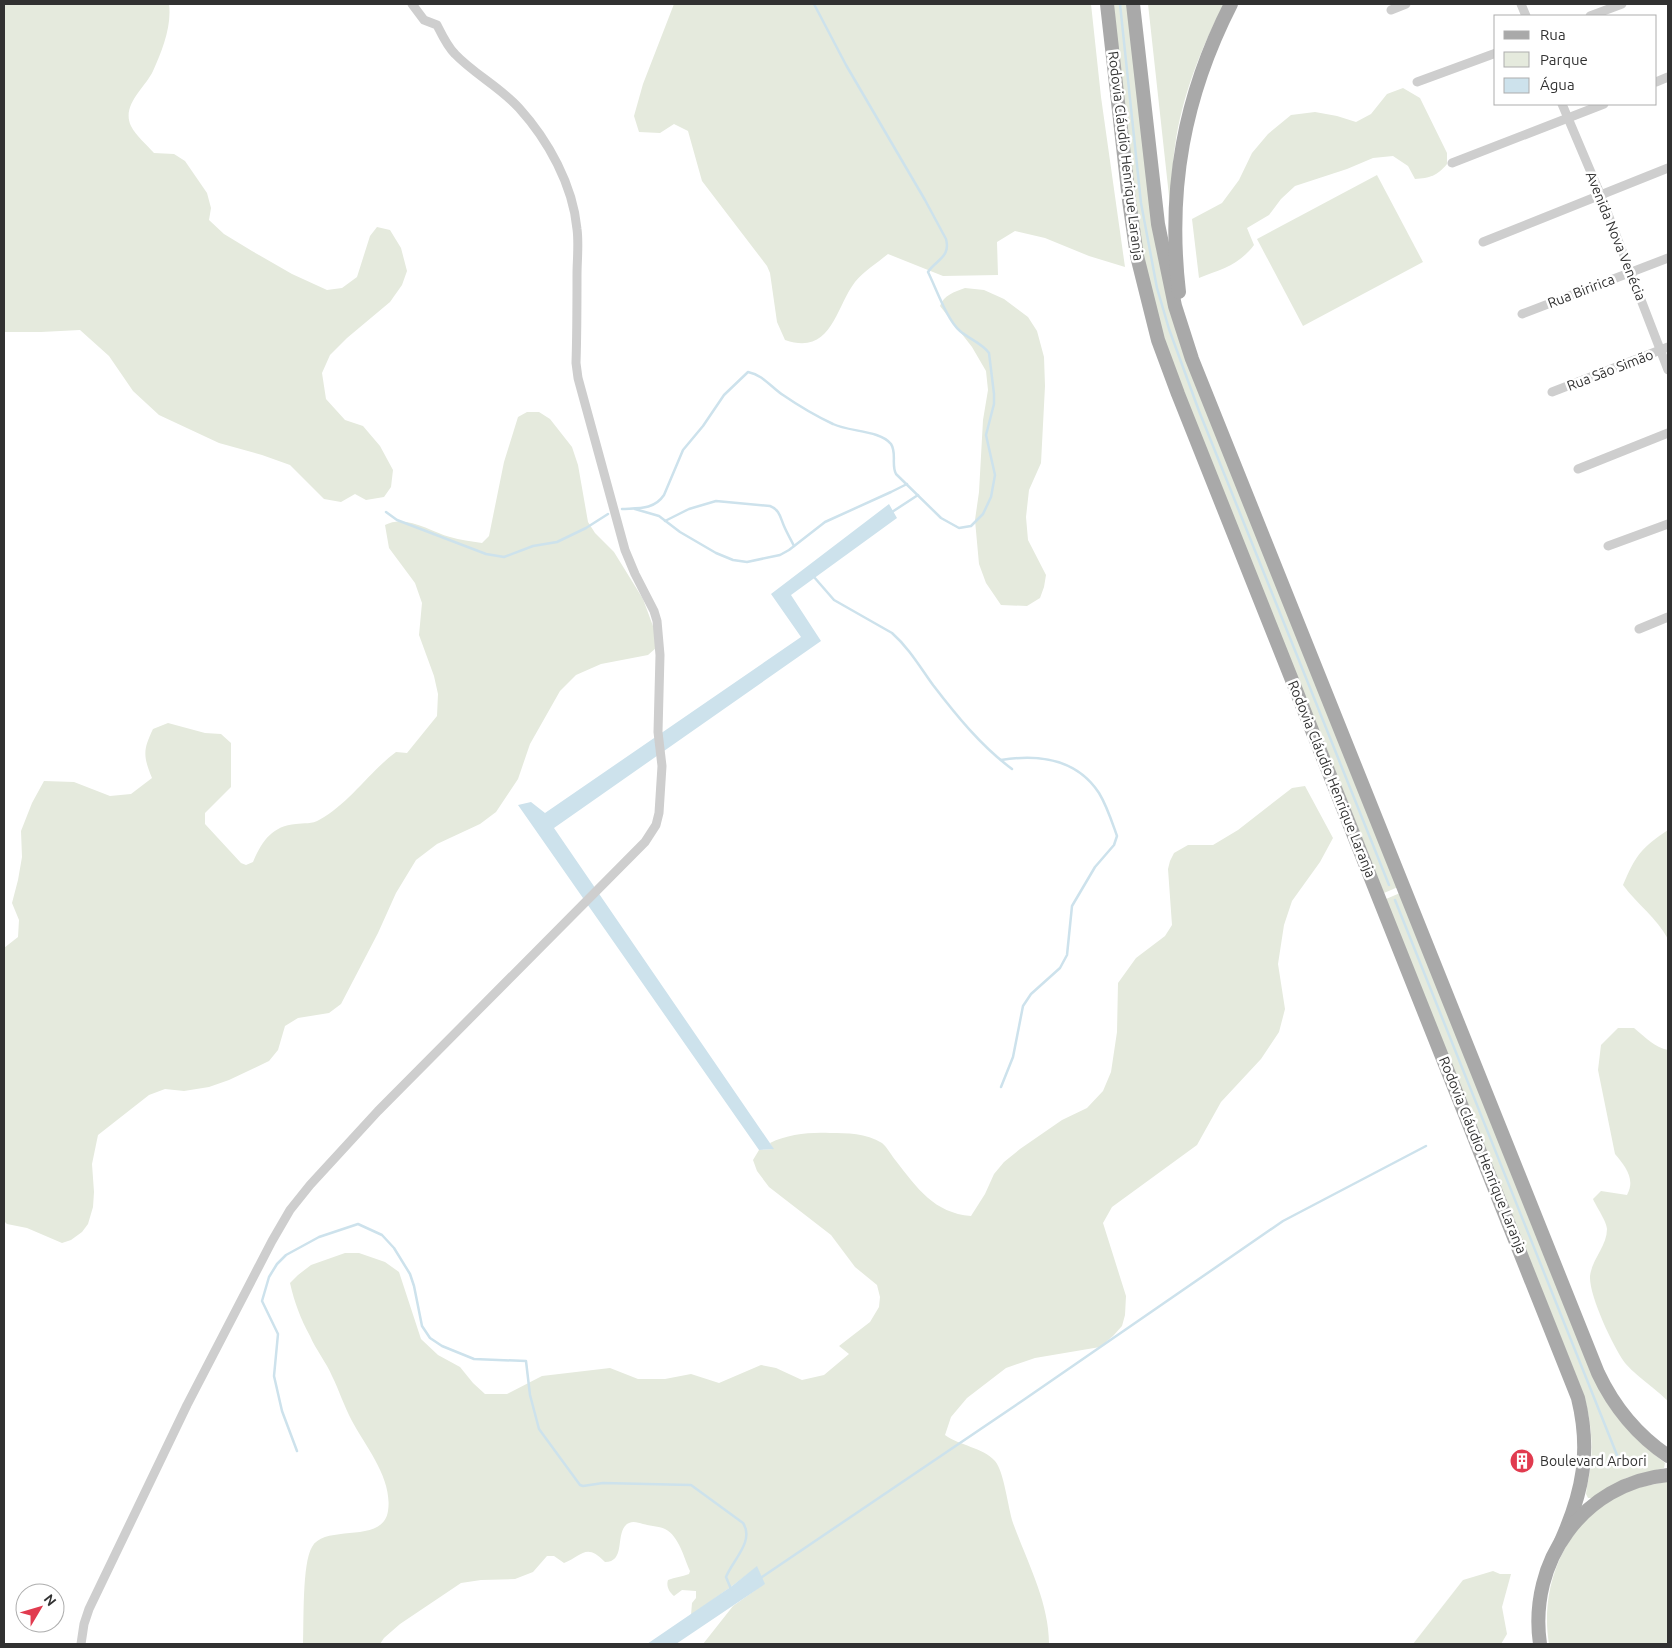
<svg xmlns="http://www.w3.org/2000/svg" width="1672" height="1648" viewBox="0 0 1672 1648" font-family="Ubuntu,sans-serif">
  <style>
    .green { fill: #e5eadd }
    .water { fill: #cde2ec }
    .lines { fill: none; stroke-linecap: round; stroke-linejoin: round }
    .stream { stroke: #cde2ec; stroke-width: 2.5 }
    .minor { stroke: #cecece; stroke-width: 9 }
    .primary { stroke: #a9a9a9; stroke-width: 14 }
    .labels { text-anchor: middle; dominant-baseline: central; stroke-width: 5; stroke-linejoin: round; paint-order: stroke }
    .street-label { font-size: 14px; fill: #313131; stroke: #fff }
    .poi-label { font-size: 14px; fill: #313131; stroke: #fff; text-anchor: start }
  </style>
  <rect width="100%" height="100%" fill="#fff"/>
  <!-- green -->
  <g class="green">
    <path d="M4,4H169C172,26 162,51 153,71C145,88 121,105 131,126C136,136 147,145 154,153L174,154L185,161L207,193L211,208L209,220L224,234L252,251L292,274L327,290L342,288L357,277L370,236L377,227L390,230L401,248L407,271L402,285L390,302L347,338L330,355L322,373L326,399L345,420L363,426L380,446L393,470L391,487L384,497L366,500L355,494L341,502L324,499L290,465L262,455L219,443L159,415L133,391L109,356L80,330L41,332H4Z"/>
    <path d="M674,4H1091L1101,97L1125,267L1089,256L1045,238L1015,231L997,242L998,275L943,276L888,254C877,263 864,271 855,282C835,308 832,356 785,340L777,322L770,273L767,266L702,181L688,131L674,124L660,133L639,132L634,116L643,84Z"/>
    <polygon points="1112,4 1127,4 1157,253 1398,887 1384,893 1183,393 1164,339 1142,256"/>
    <path d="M1148,4H1224C1201,48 1182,96 1175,146C1172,165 1172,185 1171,204L1170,205Z"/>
    <path d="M1403,88L1420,98L1447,153V164C1437,176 1430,178 1415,179L1408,166L1393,156L1373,158L1347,169L1295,186L1281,199L1269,215L1247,228L1254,245C1239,265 1222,269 1199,278L1192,219L1222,203L1239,180L1252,153L1268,134L1291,115L1315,112L1337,116L1356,122L1371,114L1387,94Z"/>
    <polygon points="1377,175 1423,262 1303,326 1257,239"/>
    <path d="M965,288L984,290L1004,299L1028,317L1037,331L1044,357L1045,386L1041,463L1029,490L1026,517L1028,540L1046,575L1044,587L1040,598L1027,606L1001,605L986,583L979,564L975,520L979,492L983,420L988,390L986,371L972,347L940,306C944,295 954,292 965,288Z"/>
    <path d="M527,412H539L550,419L572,447L578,465L588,522L595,533L614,552L643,599L657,637L656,648L648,655L601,664L576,675L560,691L530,744L518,779L496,812L480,824L437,844L416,860L396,893L378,933L341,1004L329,1013L298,1018L285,1026L278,1050L269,1061L229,1080L209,1087L184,1091L165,1089L149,1095L98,1135L92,1164L94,1192L93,1207L88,1224L82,1232L71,1240L62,1243L27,1228L7,1224L4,1221V948L18,937L19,920L12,903L18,880L22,857L21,831L32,803L44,781L74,782L110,796L131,794L152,778C143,756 143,750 153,729L168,723L205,733L221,734L231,743V787L205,813V824L241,863L246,865L253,862C262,841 272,826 296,824C303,823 313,824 319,820C350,803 368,773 396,752L407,753L437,716L438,694L434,676L419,635L422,603L415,583L389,548L385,525C405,514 430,531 450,537C460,540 471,541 482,543L489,536L504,462L518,417Z"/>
    <path d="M1305,786L1333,838L1320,862L1292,901L1284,925L1278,964L1285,1009L1279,1032L1261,1059L1221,1102L1197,1145L1112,1207L1103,1223L1126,1296L1125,1315L1122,1326L1113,1336L1100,1347L1035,1358L1006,1368L967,1398L951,1417L945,1435C960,1446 982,1447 995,1461C1004,1471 1008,1508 1013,1523C1027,1562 1049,1602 1049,1644H703L733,1606L764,1584L757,1567L732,1586L691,1615L692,1603L696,1598V1591L682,1590L674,1596C669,1592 666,1586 668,1580C675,1577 682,1577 689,1574L690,1571C684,1558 679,1536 665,1529C659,1526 650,1526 643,1524C637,1522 630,1520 625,1526C616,1537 625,1562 605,1562C586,1542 582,1556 564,1563L554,1556H547L533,1572L515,1579L481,1580L461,1583L400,1624L384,1638L380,1644H303C304,1623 302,1563 312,1547C325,1523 383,1545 388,1511C393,1479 366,1447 352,1421C344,1406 339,1390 332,1376C326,1362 316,1350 310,1336C301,1320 294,1301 290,1283L298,1275L311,1265L345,1253H359L385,1262L399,1272L421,1339L438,1355L460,1367L473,1383L485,1394H507L542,1376L610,1368L638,1379H665L691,1374L719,1383L761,1365L776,1368L802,1380L824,1375L849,1354L839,1346L870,1322L879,1307L880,1297L877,1285L855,1267L831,1235L769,1187L757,1171L753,1160L759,1150L773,1149L770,1143C788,1134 810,1132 830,1133C847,1133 866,1133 882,1143C887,1147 892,1156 896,1161C917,1188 934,1213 971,1216L985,1194L994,1174L1004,1162L1020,1149L1062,1120L1087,1108L1103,1091L1111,1072L1117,1032L1118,983L1136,958L1165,936L1172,925L1168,869L1170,861L1174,853L1188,845H1213L1238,830L1292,788Z"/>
    <path d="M1668,830V939C1657,918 1637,904 1623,885C1636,855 1641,848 1668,830Z"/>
    <path d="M1400,893L1607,1403C1623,1427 1642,1445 1665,1463L1664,1468L1626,1478L1593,1498H1588L1586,1494C1587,1484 1590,1474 1591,1463C1593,1439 1590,1416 1583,1393L1386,899Z"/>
    <path d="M1618,1028H1634C1644,1036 1655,1048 1668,1050V1401C1657,1390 1634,1374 1625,1363C1613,1346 1589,1296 1590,1276C1592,1259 1607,1246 1607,1229C1607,1222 1596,1206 1593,1199L1601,1191L1627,1195C1636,1179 1625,1166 1615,1154L1598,1070L1601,1045Z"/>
    <path d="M1668,1481V1644H1549C1538,1579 1572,1508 1638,1488C1648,1485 1658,1484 1668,1481Z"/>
    <polygon points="1493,1571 1500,1574 1511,1574 1502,1607 1507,1634 1501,1644 1413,1644 1463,1580"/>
  </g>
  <!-- water -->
  <g class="water">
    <polygon points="889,504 897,518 791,595 821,641 554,828 774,1149 759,1150 518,805 531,802 545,813 801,637 771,594"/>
    <polygon points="757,1566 765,1584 676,1644 647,1644 732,1586"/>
  </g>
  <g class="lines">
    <!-- stream -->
    <g class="stream">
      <polyline points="1120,4 1141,203 1157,288 1169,329 1199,411 1389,885"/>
      <path d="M622,509C638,508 654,510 664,495L683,450L703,426L724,395L748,372C763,375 771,387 783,395C799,406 816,416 833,424C849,432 880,430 891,444C897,453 891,465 896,474L941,518L959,528L971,526L983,514L991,497L995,475L986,435L994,404V394L989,353C982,343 969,339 960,331C947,320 936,288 928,272C936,260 951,257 946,239L925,200L846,65L814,4"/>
      <polyline points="635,509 659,516 680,532 716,553 733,560 747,562 780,555 789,550 825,522 891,492 907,484"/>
      <polyline points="386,512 397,520 486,554 504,557 533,546 557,542 586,528 608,514"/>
      <polyline points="892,512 918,495"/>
      <path d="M665,521L689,509L716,501L770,506C780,510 780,517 784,526C787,533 791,540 794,546"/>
      <path d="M814,577L834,600L892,633C909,648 920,667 933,685C956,715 981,746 1012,769"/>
      <path d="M1001,760C1038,754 1076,758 1099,793C1107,806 1112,822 1117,836L1114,845L1095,867L1072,906L1067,955L1060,968L1031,994L1023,1006L1013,1057L1001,1087"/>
      <polyline points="1395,900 1621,1465"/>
      <path d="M297,1451L282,1411L274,1376L278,1334L262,1301L269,1277L277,1264L286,1255L319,1237L358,1224L382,1235L394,1248L410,1274L414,1286L422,1326L430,1338L442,1346L474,1359L526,1361L530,1395L539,1429L580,1485L583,1486L603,1483L691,1485L743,1523C755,1541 732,1561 726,1577L731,1589"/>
      <polyline points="759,1579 1022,1401 1283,1221 1426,1146"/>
    </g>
    <!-- minor -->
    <g class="minor">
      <polyline points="1521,4 1526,16"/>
      <polyline points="1391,10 1406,4"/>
      <polyline points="1590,16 1622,4"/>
      <polyline points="1417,82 1496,53"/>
      <polyline points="1656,82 1668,77"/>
      <polyline points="1562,104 1601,196 1668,370"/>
      <polyline points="1452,163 1604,104"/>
      <polyline points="1483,242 1668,168"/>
      <polyline points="1522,314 1668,258"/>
      <polyline points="1552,392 1668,347"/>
      <polyline points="1578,469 1668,433"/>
      <polyline points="1608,546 1668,524"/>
      <polyline points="1639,629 1668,617"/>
      <path d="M81,1644L84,1624L89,1609L187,1405L272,1241L290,1210L310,1185L378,1111L645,842L656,825L659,813L662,766L658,732L660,655L657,621L654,611L635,574L625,550L578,378L576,363C577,333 577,304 577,275C577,260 579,244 577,229C573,185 548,140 519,108C500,87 474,74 455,54C447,46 442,35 437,25L424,20L412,4"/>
    </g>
    <!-- primary -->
    <g class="primary">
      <path d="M1107,4L1129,200L1137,256L1158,340L1178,394L1578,1398C1591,1451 1583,1492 1561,1541"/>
      <path d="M1133,4L1158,224L1175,306L1192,359L1598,1373C1614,1407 1637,1435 1668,1456"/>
      <path d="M1179,292C1167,189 1184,96 1231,4"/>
      <path d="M1540,1644C1528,1562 1583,1483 1668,1475"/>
    </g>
  </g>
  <!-- icons -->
  <defs>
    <symbol id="building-disc" viewBox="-11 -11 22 22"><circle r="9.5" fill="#e13b4f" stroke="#fff"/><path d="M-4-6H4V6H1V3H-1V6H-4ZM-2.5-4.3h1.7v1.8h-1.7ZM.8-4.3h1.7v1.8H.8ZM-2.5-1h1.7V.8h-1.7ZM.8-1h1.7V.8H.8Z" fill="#fff"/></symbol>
  </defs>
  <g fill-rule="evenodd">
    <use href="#building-disc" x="1508" y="1447" width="28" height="28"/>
  </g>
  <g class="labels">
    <!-- street labels -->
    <g class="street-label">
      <text transform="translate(1126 156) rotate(83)">Rodovia Cláudio Henrique Laranja</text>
      <text transform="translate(1616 236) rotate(68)">Avenida Nova Venécia</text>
      <text transform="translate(1581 291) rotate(-21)">Rua Biririca</text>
      <text transform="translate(1610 370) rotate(-21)">Rua São Simão</text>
      <text transform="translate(1332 779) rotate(68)">Rodovia Cláudio Henrique Laranja</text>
      <text transform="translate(1483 1155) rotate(68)">Rodovia Cláudio Henrique Laranja</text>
    </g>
    <!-- poi labels -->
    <g class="poi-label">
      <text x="1540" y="1461">Boulevard Arbori</text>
    </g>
  </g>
  <!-- border -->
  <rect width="1672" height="1648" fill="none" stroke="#313131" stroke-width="10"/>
  <!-- legend -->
  <rect x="1494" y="15" width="162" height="90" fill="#ffffff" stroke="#adadad"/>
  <rect x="1504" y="31" width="25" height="8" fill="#a9a9a9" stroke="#adadad"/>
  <text x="1540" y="40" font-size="15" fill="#313131">Rua</text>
  <rect x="1504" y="52" width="25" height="15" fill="#e5eadd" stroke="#adadad"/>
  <text x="1540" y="65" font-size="15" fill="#313131">Parque</text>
  <rect x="1504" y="78" width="25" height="15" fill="#cde2ec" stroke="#adadad"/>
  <text x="1540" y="90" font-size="15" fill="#313131">Água</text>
  <!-- north arrow -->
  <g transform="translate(40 1608) rotate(52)"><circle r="24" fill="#ffffff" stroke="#adadad"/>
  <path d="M0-4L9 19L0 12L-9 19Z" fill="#e13b4f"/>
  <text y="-8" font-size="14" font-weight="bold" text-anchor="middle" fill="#313131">N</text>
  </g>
</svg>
